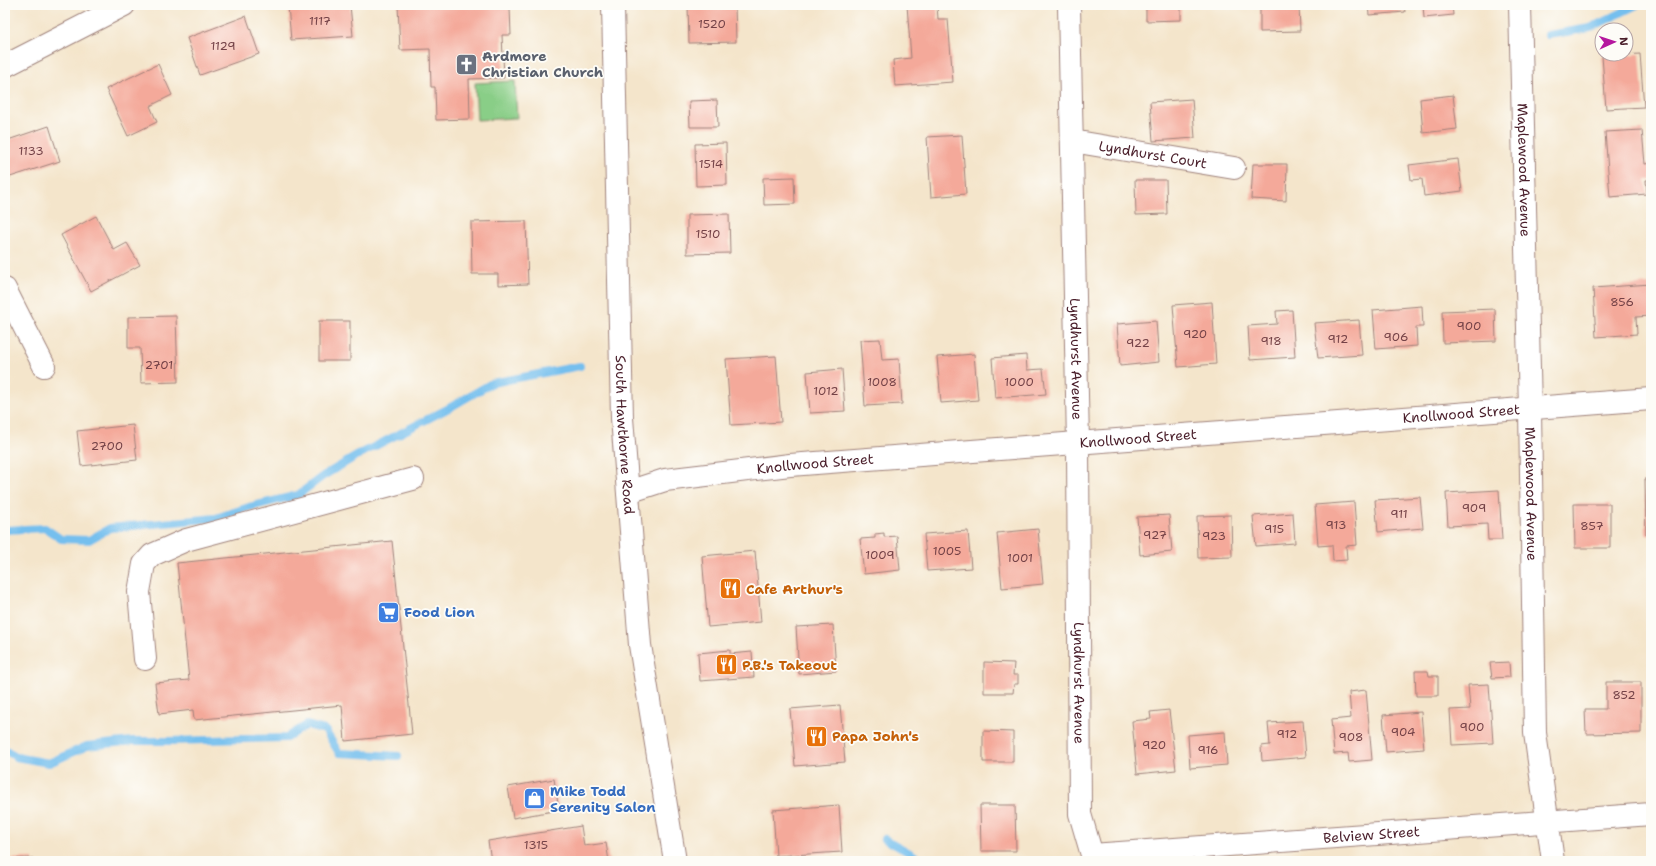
<svg xmlns="http://www.w3.org/2000/svg" width="1656" height="866" viewBox="0 0 1656 866" font-family="'Shantell Sans',sans-serif">
  <style>
    .green { fill: #89ce87; stroke: #6a7659 }
    .lines { fill: none; stroke-linecap: round; stroke-linejoin: round }
    .stream { stroke: #75bfee; stroke-width: 8 }
    .building { fill: #f4a99a }
    .minor-casing { stroke: #9f827b; stroke-width: 24 }
    .major-casing { stroke: #9f827b; stroke-width: 24 }
    .minor { stroke: #fff; stroke-width: 22 }
    .major { stroke: #fff; stroke-width: 22 }
    .labels { text-anchor: middle; dominant-baseline: central; stroke-width: 3.5; stroke-linejoin: round; paint-order: stroke }
    .number-label { font-size: 12px; fill: #744247 }
    .worship-label { font-size: 14px; font-weight: bold; fill: #5b616d; stroke: #fdfcf7; text-anchor: start }
    .street-label { font-size: 14px; fill: #4a1f2b; stroke: #fdfcf7 }
    .food-label { font-size: 14px; font-weight: bold; fill: #c56008; stroke: #fdfcf7; text-anchor: start }
    .shop-label { font-size: 14px; font-weight: bold; fill: #366cbe; stroke: #fdfcf7; text-anchor: start }
  </style>
  <rect width="100%" height="100%" fill="#fdfcf7"/>
  <filter id="ink" filterUnits="userSpaceOnUse"><feTurbulence type="fractalNoise" baseFrequency=".025" numOctaves="2"/><feDisplacementMap in="SourceGraphic" scale="8" xChannelSelector="R" yChannelSelector="G"/><feConvolveMatrix kernelMatrix="1 2 1 2 8 2 1 2 1" color-interpolation-filters="sRGB"/></filter>
  <filter id="wash" filterUnits="userSpaceOnUse"><feTurbulence type="fractalNoise" baseFrequency=".012" numOctaves="4" result="noise"/><feDisplacementMap in="SourceGraphic" scale="16" xChannelSelector="R" yChannelSelector="G"/><feGaussianBlur stdDeviation="0.9" result="paint"/><feColorMatrix in="noise" values="0 0 0 0 0 0 0 0 0 0 0 0 0 0 0 0 0 1.4 0 .05"/><feComposite in="paint" operator="in"/></filter>
  <g filter="url(#wash)">
    <rect width="100%" height="100%" fill="#f4e5cb"/>
    <!-- green -->
    <polygon class="green" points="515,81 517,118 477,120 475,83"/>
    <g class="lines">
      <!-- stream -->
      <g class="stream">
        <polyline points="1548,35 1590,28 1637,5"/>
        <polyline points="5,530 45,528 61,539 89,540 110,528 216,518 249,507 298,495 323,476 360,454 449,408 492,383 580,366"/>
        <polyline points="5,750 16,757 49,763 87,746 133,741 168,741 286,738 307,725 325,730 339,753 398,756"/>
        <polyline points="885,839 924,861"/>
      </g>
    </g>
    <g id="blocks">
      <!-- building -->
      <g class="building">
        <polygon points="307,5 350,5 353,36 291,40 288,6"/>
        <polygon points="398,5 501,5 501,8 510,8 511,35 502,35 504,78 469,79 470,119 436,120 435,87 431,87 430,49 400,50"/>
        <polygon points="688,5 735,5 736,42 689,43"/>
        <polygon points="907,5 937,5 938,19 948,19 953,82 895,86 893,60 911,58"/>
        <polygon points="1146,5 1181,5 1181,20 1146,21"/>
        <polygon points="1260,5 1299,5 1300,31 1260,32"/>
        <polygon points="1368,5 1404,5 1405,12 1369,15"/>
        <polygon points="1423,5 1452,5 1453,15 1424,18"/>
        <polygon points="246,16 259,54 200,75 187,38"/>
        <polygon points="1640,54 1644,107 1606,109 1602,56"/>
        <polygon points="158,64 172,95 150,106 157,122 128,136 106,89"/>
        <polygon points="1453,95 1457,129 1423,133 1420,99"/>
        <polygon points="1192,99 1195,138 1153,141 1150,102"/>
        <polygon points="717,100 718,127 690,127 689,101"/>
        <polygon points="49,126 60,161 7,178 5,172 5,141"/>
        <polygon points="1642,130 1645,164 1651,163 1651,180 1646,180 1647,194 1610,197 1605,132"/>
        <polygon points="962,135 966,194 931,197 927,137"/>
        <polygon points="726,143 727,185 696,186 695,144"/>
        <polygon points="1458,159 1462,191 1424,196 1422,179 1411,180 1409,165"/>
        <polygon points="1253,164 1287,164 1286,201 1251,199"/>
        <polygon points="794,177 795,204 764,205 763,178"/>
        <polygon points="1135,180 1166,180 1167,214 1136,215"/>
        <polygon points="729,214 730,253 687,254 687,215"/>
        <polygon points="96,216 114,250 127,243 140,265 91,291 61,235"/>
        <polygon points="526,221 528,284 498,285 498,274 472,274 471,222"/>
        <polygon points="1651,284 1651,316 1636,317 1637,334 1596,337 1593,288"/>
        <polygon points="1212,302 1216,364 1178,367 1173,305"/>
        <polygon points="1422,306 1423,327 1416,327 1417,346 1376,349 1373,310"/>
        <polygon points="1495,309 1496,341 1443,343 1442,311"/>
        <polygon points="1292,310 1295,357 1250,360 1248,326 1277,324 1276,311"/>
        <polygon points="176,316 178,382 141,383 140,348 128,348 128,317"/>
        <polygon points="1359,320 1362,355 1318,358 1314,323"/>
        <rect x="319" y="321" width="31" height="40"/>
        <polygon points="1156,321 1159,362 1120,366 1117,324"/>
        <polygon points="880,339 882,360 899,359 902,404 865,406 860,340"/>
        <polygon points="974,354 978,400 941,403 937,357"/>
        <polygon points="1026,355 1027,370 1043,369 1046,394 995,398 992,358"/>
        <polygon points="776,356 781,422 731,425 726,359"/>
        <polygon points="842,369 845,411 810,413 807,372"/>
        <polygon points="133,425 137,460 81,466 77,431"/>
        <polygon points="1645,479 1651,479 1651,535 1646,535"/>
        <polygon points="1499,490 1502,540 1488,540 1487,524 1448,526 1446,493"/>
        <polygon points="1420,497 1423,528 1378,532 1375,500"/>
        <polygon points="1354,502 1357,545 1346,546 1347,560 1333,561 1332,545 1318,546 1315,505"/>
        <polygon points="1574,504 1610,504 1610,548 1575,548"/>
        <polygon points="1293,513 1295,543 1256,546 1253,516"/>
        <polygon points="1169,515 1172,552 1140,555 1137,517"/>
        <polygon points="1231,515 1232,557 1198,558 1197,516"/>
        <polygon points="1038,529 1043,584 1002,588 997,533"/>
        <polygon points="968,531 971,568 927,571 924,534"/>
        <polygon points="884,533 884,537 897,536 900,570 864,574 860,539 875,538 875,534"/>
        <polygon points="392,541 412,734 345,741 342,705 194,720 193,710 159,714 155,683 189,680 177,563"/>
        <polygon points="755,551 761,622 708,627 702,556"/>
        <polygon points="833,625 836,671 799,674 796,627"/>
        <polygon points="730,650 730,654 752,652 754,677 700,681 698,653"/>
        <polygon points="984,662 1014,663 1013,675 1018,675 1018,684 1014,684 1013,693 984,693"/>
        <polygon points="1509,662 1510,677 1492,678 1490,663"/>
        <polygon points="1415,671 1428,671 1429,676 1438,676 1438,696 1416,696"/>
        <polygon points="1606,682 1641,682 1641,733 1586,734 1585,709 1606,709"/>
        <polygon points="1489,684 1493,743 1452,745 1450,710 1470,709 1468,685"/>
        <polygon points="1366,690 1372,760 1349,762 1348,753 1334,754 1331,720 1351,718 1349,692"/>
        <polygon points="840,705 845,762 795,766 790,709"/>
        <polygon points="1169,710 1176,770 1137,774 1132,721 1151,719 1150,712"/>
        <polygon points="1421,712 1424,749 1386,752 1383,715"/>
        <polygon points="1303,721 1306,757 1262,761 1261,746 1270,745 1268,723"/>
        <polygon points="983,731 1013,732 1013,762 983,762"/>
        <polygon points="1225,732 1227,765 1190,768 1188,735"/>
        <polygon points="554,779 559,810 513,818 508,787"/>
        <polygon points="839,805 842,852 776,856 773,810"/>
        <polygon points="980,805 1015,805 1016,851 981,851"/>
        <polygon points="581,826 584,846 606,843 609,861 491,861 488,841"/>
        <polygon points="33,858 33,861 5,861 5,859"/>
      </g>
    </g>
  </g>
  <g filter="url(#ink)">
    <use href="#blocks" fill-opacity="0" stroke="#9f827b" stroke-width="1"/>
    <g class="lines">
      <defs>
        <g id="minor">
          <path id="s1" d="M1069,5L1078,443L1080,814L1092,855L1651,814"/>
          <path id="s2" d="M1520,5L1530,409L1535,733L1553,861"/>
          <polyline points="5,66 124,5"/>
          <path id="s3" d="M1072,141L1234,168"/>
          <polyline points="5,289 44,366"/>
          <polyline points="145,659 139,592 144,564 152,555 186,540 413,479"/>
        </g>
        <g id="major">
          <path id="s4" d="M613,5L622,418L640,645L675,861"/>
          <path id="s5" d="M628,492L665,480L790,465L1651,399"/>
        </g>
      </defs>
      <!-- minor casing -->
      <use href="#minor" class="minor-casing"/>
      <!-- major casing -->
      <use href="#major" class="major-casing"/>
      <!-- minor -->
      <use href="#minor" class="minor"/>
      <!-- major -->
      <use href="#major" class="major"/>
    </g>
  </g>
  <!-- icons -->
  <defs>
    <symbol id="church-square" viewBox="-11 -11 22 22"><rect x="-9" y="-9" width="18" height="18" rx="4" fill="#6b7280" stroke="#fdfcf7"/><path d="M-1.2-6h2.4v3.5h3.3v2.4h-3.3V6h-2.4V-.1h-3.3v-2.4h3.3Z" fill="#fff"/></symbol>
    <symbol id="restaurant-square" viewBox="-11 -11 22 22"><rect x="-9" y="-9" width="18" height="18" rx="4" fill="#e8710a" stroke="#fdfcf7"/><path d="M-5-6h1v4h1v-4h1v4h1v-4h1v5L-1.5 .5V6h-2V.5L-5-1ZM5-6V6H3V1.5H1.5Q1.5-4 5-6Z" fill="#fff"/></symbol>
    <symbol id="supermarket-square" viewBox="-11 -11 22 22"><rect x="-9" y="-9" width="18" height="18" rx="4" fill="#3f7fe0" stroke="#fdfcf7"/><path d="M-6-5.5h2.5l.6 2H6L4.5 2H-2.5L-4.4-4H-6ZM-1.5 3.2a1.3 1.3 0 1 0 .1 0ZM3 3.2a1.3 1.3 0 1 0 .1 0Z" fill="#fff"/></symbol>
    <symbol id="shop-square" viewBox="-11 -11 22 22"><rect x="-9" y="-9" width="18" height="18" rx="4" fill="#3f7fe0" stroke="#fdfcf7"/><path d="M-5-2.5h2.3a2.7 3.5 0 0 1 5.4 0H5L5.5 6h-11ZM-1.5-2.5h3a1.5 2.3 0 0 0-3 0Z" fill="#fff"/></symbol>
  </defs>
  <g fill-rule="evenodd">
    <use href="#church-square" x="454" y="52" width="25" height="25"/>
    <use href="#restaurant-square" x="718" y="576" width="25" height="25"/>
    <use href="#supermarket-square" x="376" y="600" width="25" height="25"/>
    <use href="#restaurant-square" x="714" y="652" width="25" height="25"/>
    <use href="#restaurant-square" x="804" y="724" width="25" height="25"/>
    <use href="#shop-square" x="522" y="786" width="25" height="25"/>
  </g>
  <g class="labels">
    <!-- number labels -->
    <g class="number-label">
      <text x="320" y="21">1117</text>
      <text x="712" y="24">1520</text>
      <text x="223" y="46">1129</text>
      <text x="31" y="151">1133</text>
      <text x="711" y="164">1514</text>
      <text x="708" y="234">1510</text>
      <text x="1622" y="302">856</text>
      <text x="1469" y="326">900</text>
      <text x="1195" y="334">920</text>
      <text x="1396" y="337">906</text>
      <text x="1338" y="339">912</text>
      <text x="1271" y="341">918</text>
      <text x="1138" y="343">922</text>
      <text x="159" y="365">2701</text>
      <text x="882" y="382">1008</text>
      <text x="1019" y="382">1000</text>
      <text x="826" y="391">1012</text>
      <text x="107" y="446">2700</text>
      <text x="1474" y="508">909</text>
      <text x="1399" y="514">911</text>
      <text x="1336" y="525">913</text>
      <text x="1592" y="526">857</text>
      <text x="1274" y="529">915</text>
      <text x="1155" y="535">927</text>
      <text x="1214" y="536">923</text>
      <text x="947" y="551">1005</text>
      <text x="880" y="555">1009</text>
      <text x="1020" y="558">1001</text>
      <text x="1624" y="695">852</text>
      <text x="1472" y="727">900</text>
      <text x="1403" y="732">904</text>
      <text x="1287" y="734">912</text>
      <text x="1351" y="737">908</text>
      <text x="1154" y="745">920</text>
      <text x="1208" y="750">916</text>
      <text x="536" y="845">1315</text>
    </g>
    <!-- worship labels -->
    <g class="worship-label">
      <text x="482" y="56">Ardmore<tspan x="482" dy="16">Christian Church</tspan></text>
    </g>
    <!-- street labels -->
    <g class="street-label">
      <text stroke="none"><textPath href="#s3" startOffset="82">Lyndhurst Court</textPath></text>
      <text stroke="none"><textPath href="#s2" startOffset="165">Maplewood Avenue</textPath></text>
      <text stroke="none"><textPath href="#s1" startOffset="354">Lyndhurst Avenue</textPath></text>
      <text stroke="none"><textPath href="#s5" startOffset="838">Knollwood Street</textPath></text>
      <text stroke="none"><textPath href="#s4" startOffset="430">South Hawthorne Road</textPath></text>
      <text stroke="none"><textPath href="#s5" startOffset="514">Knollwood Street</textPath></text>
      <text stroke="none"><textPath href="#s5" startOffset="190">Knollwood Street</textPath></text>
      <text stroke="none"><textPath href="#s2" startOffset="489">Maplewood Avenue</textPath></text>
      <text stroke="none"><textPath href="#s1" startOffset="678">Lyndhurst Avenue</textPath></text>
      <text stroke="none"><textPath href="#s1" startOffset="1132">Belview Street</textPath></text>
    </g>
    <!-- food labels -->
    <g class="food-label">
      <text x="746" y="589">Cafe Arthur's</text>
      <text x="742" y="665">P.B.'s Takeout</text>
      <text x="832" y="736">Papa John's</text>
    </g>
    <!-- shop labels -->
    <g class="shop-label">
      <text x="404" y="612">Food Lion</text>
      <text x="550" y="791">Mike Todd<tspan x="550" dy="16">Serenity Salon</tspan></text>
    </g>
  </g>
  <!-- margin -->
  <rect width="1656" height="866" fill="none" stroke="#fdfcf7" stroke-width="20"/>
  <!-- north arrow -->
  <g transform="translate(1614 42) rotate(87)"><circle r="19" fill="#fdfcf7" stroke="#b5a4a5"/>
  <path d="M0-3L7 15L0 10L-7 15Z" fill="#b5179e"/>
  <text y="-6" font-size="11" font-weight="bold" text-anchor="middle" fill="#4a1f2b">N</text>
  </g>
</svg>
